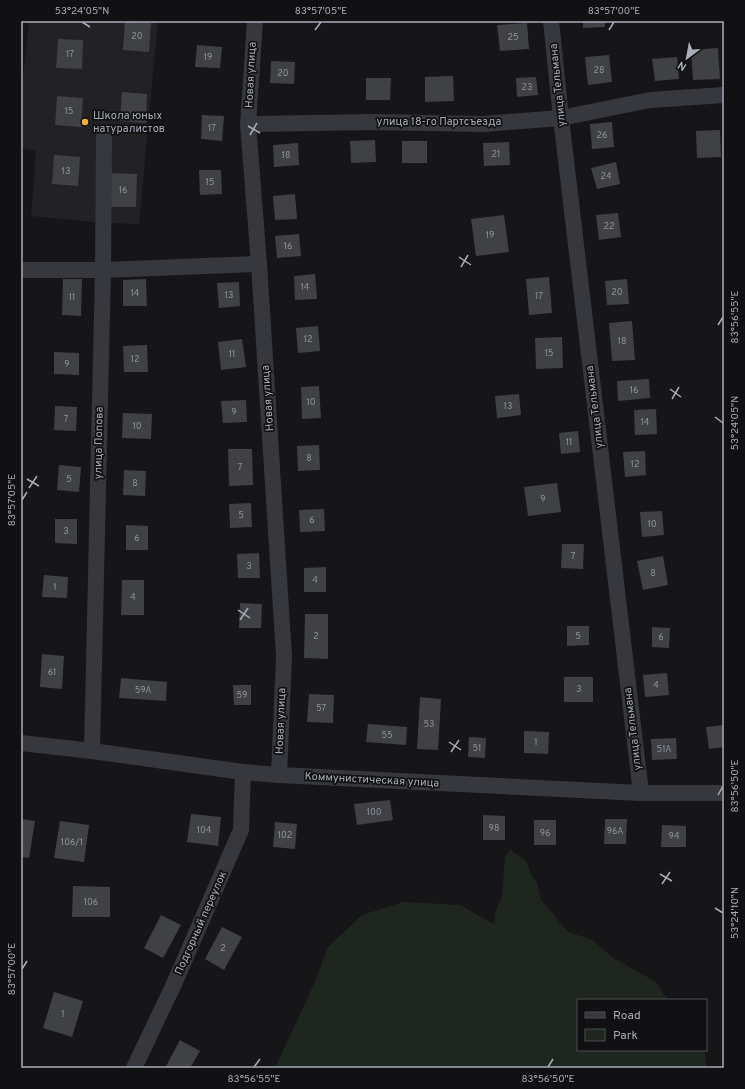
<svg xmlns="http://www.w3.org/2000/svg" width="745" height="1089" viewBox="0 0 745 1089" font-family="Overpass,sans-serif">
  <style>
    .built { fill: #222225 }
    .green { fill: #1e261f }
    .building { fill: #404145 }
    .lines { fill: none; stroke-linecap: round; stroke-linejoin: round }
    .street { stroke: #37383d; stroke-width: 16 }
    .ticks { fill: none; stroke: #a8adb8; stroke-width: 1.5 }
    .poi-dot { fill: #f2b134; stroke: #111113; stroke-width: 1.5 }
    .labels { text-anchor: middle; dominant-baseline: central; stroke-width: 3.5; stroke-linejoin: round; paint-order: stroke }
    .number-label { font-size: 9px; fill: #8e929b }
    .street-label { font-size: 11px; fill: #a8adb8; stroke: #111113 }
    .poi-label { font-size: 11px; fill: #a8adb8; stroke: #111113; text-anchor: start }
    .neatline { fill: none; stroke: #a8adb8; stroke-width: 1.5 }
    .ticks-label { font-size: 10px; text-anchor: middle; fill: #a8adb8 }
  </style>
  <rect width="100%" height="100%" fill="#161618"/>
  <!-- built -->
  <polygon class="built" points="29,21 158,21 139,224 103,223 31,216 36,151 21,148 21,95"/>
  <!-- green -->
  <polygon class="green" points="511,850 526,861 532,876 537,882 541,900 568,932 593,940 612,957 656,982 664,995 670,1000 578,1000 578,1050 704,1050 705,1053 707,1068 275,1068 314,984 328,947 362,915 403,902 460,905 494,924 495,913 502,896 505,857"/>
  <!-- building -->
  <g class="building">
    <polygon points="125,21 151,23 149,52 123,50"/>
    <polygon points="583,21 605,21 605,27 583,28"/>
    <polygon points="527,23 529,49 500,51 497,25"/>
    <polygon points="58,39 83,40 82,69 56,68"/>
    <polygon points="197,45 222,47 220,68 195,67"/>
    <polygon points="718,48 720,79 693,80 691,50"/>
    <polygon points="609,55 612,82 588,85 585,57"/>
    <polygon points="677,57 679,79 655,81 652,59"/>
    <polygon points="271,61 295,62 294,84 270,83"/>
    <polygon points="453,76 454,101 425,102 425,77"/>
    <polygon points="536,77 538,95 517,97 516,78"/>
    <polygon points="366,78 391,78 390,100 366,100"/>
    <polygon points="122,92 147,94 146,123 120,121"/>
    <polygon points="57,96 83,98 81,127 55,125"/>
    <polygon points="202,115 224,116 222,141 201,139"/>
    <polygon points="612,122 614,147 592,149 590,124"/>
    <polygon points="720,130 721,157 697,158 696,131"/>
    <polygon points="375,140 376,162 351,163 350,141"/>
    <rect x="402" y="141" width="25" height="22"/>
    <polygon points="509,142 510,165 484,166 483,143"/>
    <polygon points="298,143 299,165 274,167 273,145"/>
    <polygon points="54,155 80,157 78,186 52,184"/>
    <polygon points="616,162 620,184 597,189 591,168"/>
    <polygon points="199,170 221,170 222,194 200,195"/>
    <polygon points="110,173 137,174 136,207 110,207"/>
    <polygon points="295,194 297,219 275,220 273,196"/>
    <polygon points="618,213 621,237 599,240 596,215"/>
    <polygon points="504,215 509,252 476,256 471,219"/>
    <polygon points="299,234 301,256 277,258 275,236"/>
    <polygon points="315,274 317,299 295,300 294,276"/>
    <polygon points="549,277 552,313 529,315 526,279"/>
    <polygon points="63,279 82,279 81,316 62,315"/>
    <polygon points="146,279 147,306 123,306 123,280"/>
    <polygon points="627,279 629,304 607,305 605,281"/>
    <polygon points="239,282 240,306 219,308 217,283"/>
    <polygon points="632,321 635,360 612,361 609,323"/>
    <polygon points="318,326 320,351 298,353 296,328"/>
    <polygon points="562,337 563,368 536,369 535,338"/>
    <polygon points="242,339 246,367 221,370 218,342"/>
    <polygon points="147,345 148,372 124,372 123,346"/>
    <polygon points="54,352 79,353 79,375 54,374"/>
    <polygon points="649,379 650,398 618,401 617,381"/>
    <polygon points="319,386 321,418 302,419 301,387"/>
    <polygon points="519,394 521,415 497,418 495,396"/>
    <polygon points="246,400 247,422 223,423 221,401"/>
    <polygon points="55,406 77,407 76,431 54,430"/>
    <polygon points="656,409 657,434 635,435 634,410"/>
    <polygon points="123,413 152,414 151,439 122,438"/>
    <polygon points="578,431 580,452 561,454 559,433"/>
    <polygon points="319,445 320,470 298,471 297,446"/>
    <polygon points="228,449 252,449 253,485 229,486"/>
    <polygon points="645,451 646,475 625,477 623,452"/>
    <polygon points="59,465 81,467 79,492 57,490"/>
    <polygon points="124,470 146,471 145,496 123,495"/>
    <polygon points="557,483 561,512 528,516 524,487"/>
    <polygon points="251,503 252,527 230,528 229,504"/>
    <polygon points="324,509 325,531 300,532 299,510"/>
    <polygon points="662,511 664,535 642,537 640,512"/>
    <polygon points="55,519 77,519 77,544 55,543"/>
    <polygon points="126,525 148,526 148,550 126,550"/>
    <polygon points="562,544 584,544 583,569 561,568"/>
    <polygon points="259,553 260,578 238,578 237,554"/>
    <polygon points="663,556 668,585 643,590 637,561"/>
    <polygon points="326,567 326,592 304,592 304,568"/>
    <polygon points="44,575 68,577 67,598 42,597"/>
    <polygon points="122,580 144,580 144,615 121,615"/>
    <polygon points="240,603 262,604 261,628 239,628"/>
    <polygon points="305,614 328,614 328,659 304,658"/>
    <polygon points="567,626 589,626 589,645 567,646"/>
    <polygon points="652,627 670,628 669,648 652,647"/>
    <polygon points="42,654 64,656 62,689 40,687"/>
    <polygon points="667,673 669,695 645,697 643,675"/>
    <rect x="564" y="677" width="29" height="25"/>
    <polygon points="121,678 167,682 166,701 119,698"/>
    <polygon points="233,685 251,685 251,705 234,705"/>
    <polygon points="309,694 334,695 333,723 307,722"/>
    <polygon points="420,697 441,699 438,750 417,749"/>
    <polygon points="368,724 407,727 406,745 366,742"/>
    <polygon points="724,725 724,747 709,749 706,727"/>
    <polygon points="524,731 549,732 548,754 524,753"/>
    <polygon points="469,737 486,738 485,758 468,757"/>
    <polygon points="676,738 677,759 652,760 651,739"/>
    <polygon points="390,800 393,820 357,825 354,804"/>
    <polygon points="191,814 221,817 218,846 187,842"/>
    <polygon points="483,815 505,816 505,840 483,840"/>
    <polygon points="21,819 35,821 29,858 21,857"/>
    <polygon points="605,819 627,819 626,844 604,844"/>
    <rect x="534" y="820" width="22" height="25"/>
    <polygon points="60,821 89,825 84,862 54,858"/>
    <polygon points="275,822 297,824 295,849 273,847"/>
    <polygon points="662,825 686,826 686,847 661,847"/>
    <polygon points="73,886 110,887 110,917 72,917"/>
    <polygon points="161,915 181,925 163,958 144,948"/>
    <polygon points="222,927 242,937 224,970 205,959"/>
    <polygon points="54,992 83,1001 72,1037 43,1028"/>
    <polygon points="180,1040 200,1051 190,1068 165,1068"/>
  </g>
  <g class="lines">
    <!-- street -->
    <g class="street">
      <polyline points="255,21 248,124 259,264 284,656 279,775"/>
      <polyline points="551,21 561,118 641,793"/>
      <polyline points="248,124 372,122 483,124 561,118 650,100 724,95"/>
      <polyline points="21,270 103,270 259,264"/>
      <polyline points="21,743 92,751 243,772 279,775 641,793 724,793"/>
      <polyline points="92,751 103,270 104,135"/>
      <polyline points="134,1068 174,984 241,830 243,772"/>
    </g>
  </g>
  <!-- ticks -->
  <path class="ticks" d="M82,22L90,27M315,30L321,22M609,30L614,22M248,126L260,133M250,135L257,123M459,257L471,265M461,267L468,255M718,325L723,317M670,389L681,397M672,399L679,387M715,417L723,423M27,479L39,486M29,488L37,476M22,500L27,492M238,610L250,618M240,620L248,608M449,742L461,750M451,752L459,740M718,795L723,786M660,874L672,881M662,884L670,872M715,908L723,913M22,969L27,961M254,1067L260,1059M548,1067L553,1059"/>
  <!-- markers -->
  <circle class="poi-dot" cx="85" cy="122" r="4"/>
  <g class="labels">
    <!-- number labels -->
    <g class="number-label">
      <text x="137" y="36">20</text>
      <text x="513" y="37">25</text>
      <text x="70" y="54">17</text>
      <text x="208" y="57">19</text>
      <text x="599" y="70">28</text>
      <text x="283" y="73">20</text>
      <text x="527" y="87">23</text>
      <text x="69" y="111">15</text>
      <text x="212" y="128">17</text>
      <text x="602" y="135">26</text>
      <text x="496" y="154">21</text>
      <text x="286" y="155">18</text>
      <text x="66" y="171">13</text>
      <text x="606" y="176">24</text>
      <text x="210" y="182">15</text>
      <text x="123" y="190">16</text>
      <text x="609" y="226">22</text>
      <text x="490" y="235">19</text>
      <text x="288" y="246">16</text>
      <text x="305" y="287">14</text>
      <text x="617" y="292">20</text>
      <text x="135" y="293">14</text>
      <text x="229" y="295">13</text>
      <text x="539" y="296">17</text>
      <text x="72" y="297">11</text>
      <text x="308" y="339">12</text>
      <text x="622" y="341">18</text>
      <text x="549" y="353">15</text>
      <text x="232" y="354">11</text>
      <text x="135" y="359">12</text>
      <text x="67" y="364">9</text>
      <text x="634" y="390">16</text>
      <text x="311" y="402">10</text>
      <text x="508" y="406">13</text>
      <text x="234" y="412">9</text>
      <text x="66" y="419">7</text>
      <text x="645" y="422">14</text>
      <text x="137" y="426">10</text>
      <text x="569" y="442">11</text>
      <text x="309" y="458">8</text>
      <text x="635" y="464">12</text>
      <text x="240" y="467">7</text>
      <text x="69" y="479">5</text>
      <text x="135" y="483">8</text>
      <text x="543" y="499">9</text>
      <text x="241" y="515">5</text>
      <text x="312" y="520">6</text>
      <text x="652" y="524">10</text>
      <text x="66" y="531">3</text>
      <text x="137" y="538">6</text>
      <text x="573" y="556">7</text>
      <text x="249" y="566">3</text>
      <text x="653" y="573">8</text>
      <text x="315" y="580">4</text>
      <text x="55" y="587">1</text>
      <text x="133" y="597">4</text>
      <text x="316" y="636">2</text>
      <text x="578" y="636">5</text>
      <text x="661" y="637">6</text>
      <text x="52" y="672">61</text>
      <text x="656" y="685">4</text>
      <text x="579" y="689">3</text>
      <text x="143" y="690">59А</text>
      <text x="242" y="695">59</text>
      <text x="321" y="708">57</text>
      <text x="429" y="724">53</text>
      <text x="387" y="735">55</text>
      <text x="536" y="742">1</text>
      <text x="477" y="748">51</text>
      <text x="664" y="749">51А</text>
      <text x="374" y="812">100</text>
      <text x="494" y="828">98</text>
      <text x="204" y="830">104</text>
      <text x="615" y="831">96А</text>
      <text x="545" y="833">96</text>
      <text x="285" y="835">102</text>
      <text x="674" y="836">94</text>
      <text x="72" y="842">106/1</text>
      <text x="91" y="902">106</text>
      <text x="223" y="948">2</text>
      <text x="63" y="1014">1</text>
    </g>
    <!-- street labels -->
    <g class="street-label">
      <text transform="translate(251 75) rotate(-87)">Новая улица</text>
      <text transform="translate(558 85) rotate(-96)">улица Тельмана</text>
      <text x="439" y="122">улица 18-го Партсъезда</text>
      <text transform="translate(268 398) rotate(-94)">Новая улица</text>
      <text transform="translate(595 407) rotate(-97)">улица Тельмана</text>
      <text transform="translate(99 443) rotate(-89)">улица Попова</text>
      <text transform="translate(281 721) rotate(-88)">Новая улица</text>
      <text transform="translate(633 729) rotate(-97)">улица Тельмана</text>
      <text transform="translate(372 780) rotate(3)">Коммунистическая улица</text>
      <text transform="translate(201 923) rotate(-66)">Подгорный переулок</text>
    </g>
    <!-- poi labels -->
    <g class="poi-label">
      <text x="93" y="116">Школа юных<tspan x="93" dy="13">натуралистов</tspan></text>
    </g>
  </g>
  <!-- border -->
  <rect width="745" height="1089" fill="none" stroke="#111113" stroke-width="44"/>
  <!-- legend -->
  <rect x="577" y="999" width="130" height="52" fill="#111113" stroke="#4d4f55"/>
  <rect x="585" y="1012" width="20" height="6" fill="#37383d" stroke="#4d4f55"/>
  <text x="613" y="1019" font-size="12" fill="#a8adb8">Road</text>
  <rect x="585" y="1029" width="20" height="12" fill="#1e261f" stroke="#4d4f55"/>
  <text x="613" y="1039" font-size="12" fill="#a8adb8">Park</text>
  <!-- north arrow -->
  <g transform="translate(687 58) rotate(212)" stroke="#111113" stroke-width="3" paint-order="stroke">
  <path d="M0-3L7 15L0 10L-7 15Z" fill="#a8adb8"/>
  <text y="-6" font-size="11" font-weight="bold" text-anchor="middle" fill="#a8adb8">N</text>
  </g>
  <rect x="22" y="22" width="701" height="1045" class="neatline"/>
  <g class="ticks-label">
    <text x="82" y="14">53°24'05"N</text>
    <text x="321" y="14">83°57'05"E</text>
    <text x="614" y="14">83°57'00"E</text>
    <text transform="translate(734 317) rotate(-90)" y="4">83°56'55"E</text>
    <text transform="translate(734 423) rotate(-90)" y="4">53°24'05"N</text>
    <text transform="translate(11 500) rotate(-90)" y="4">83°57'05"E</text>
    <text transform="translate(734 786) rotate(-90)" y="4">83°56'50"E</text>
    <text transform="translate(734 913) rotate(-90)" y="4">53°24'10"N</text>
    <text transform="translate(11 969) rotate(-90)" y="4">83°57'00"E</text>
    <text x="254" y="1082">83°56'55"E</text>
    <text x="548" y="1082">83°56'50"E</text>
  </g>
</svg>
